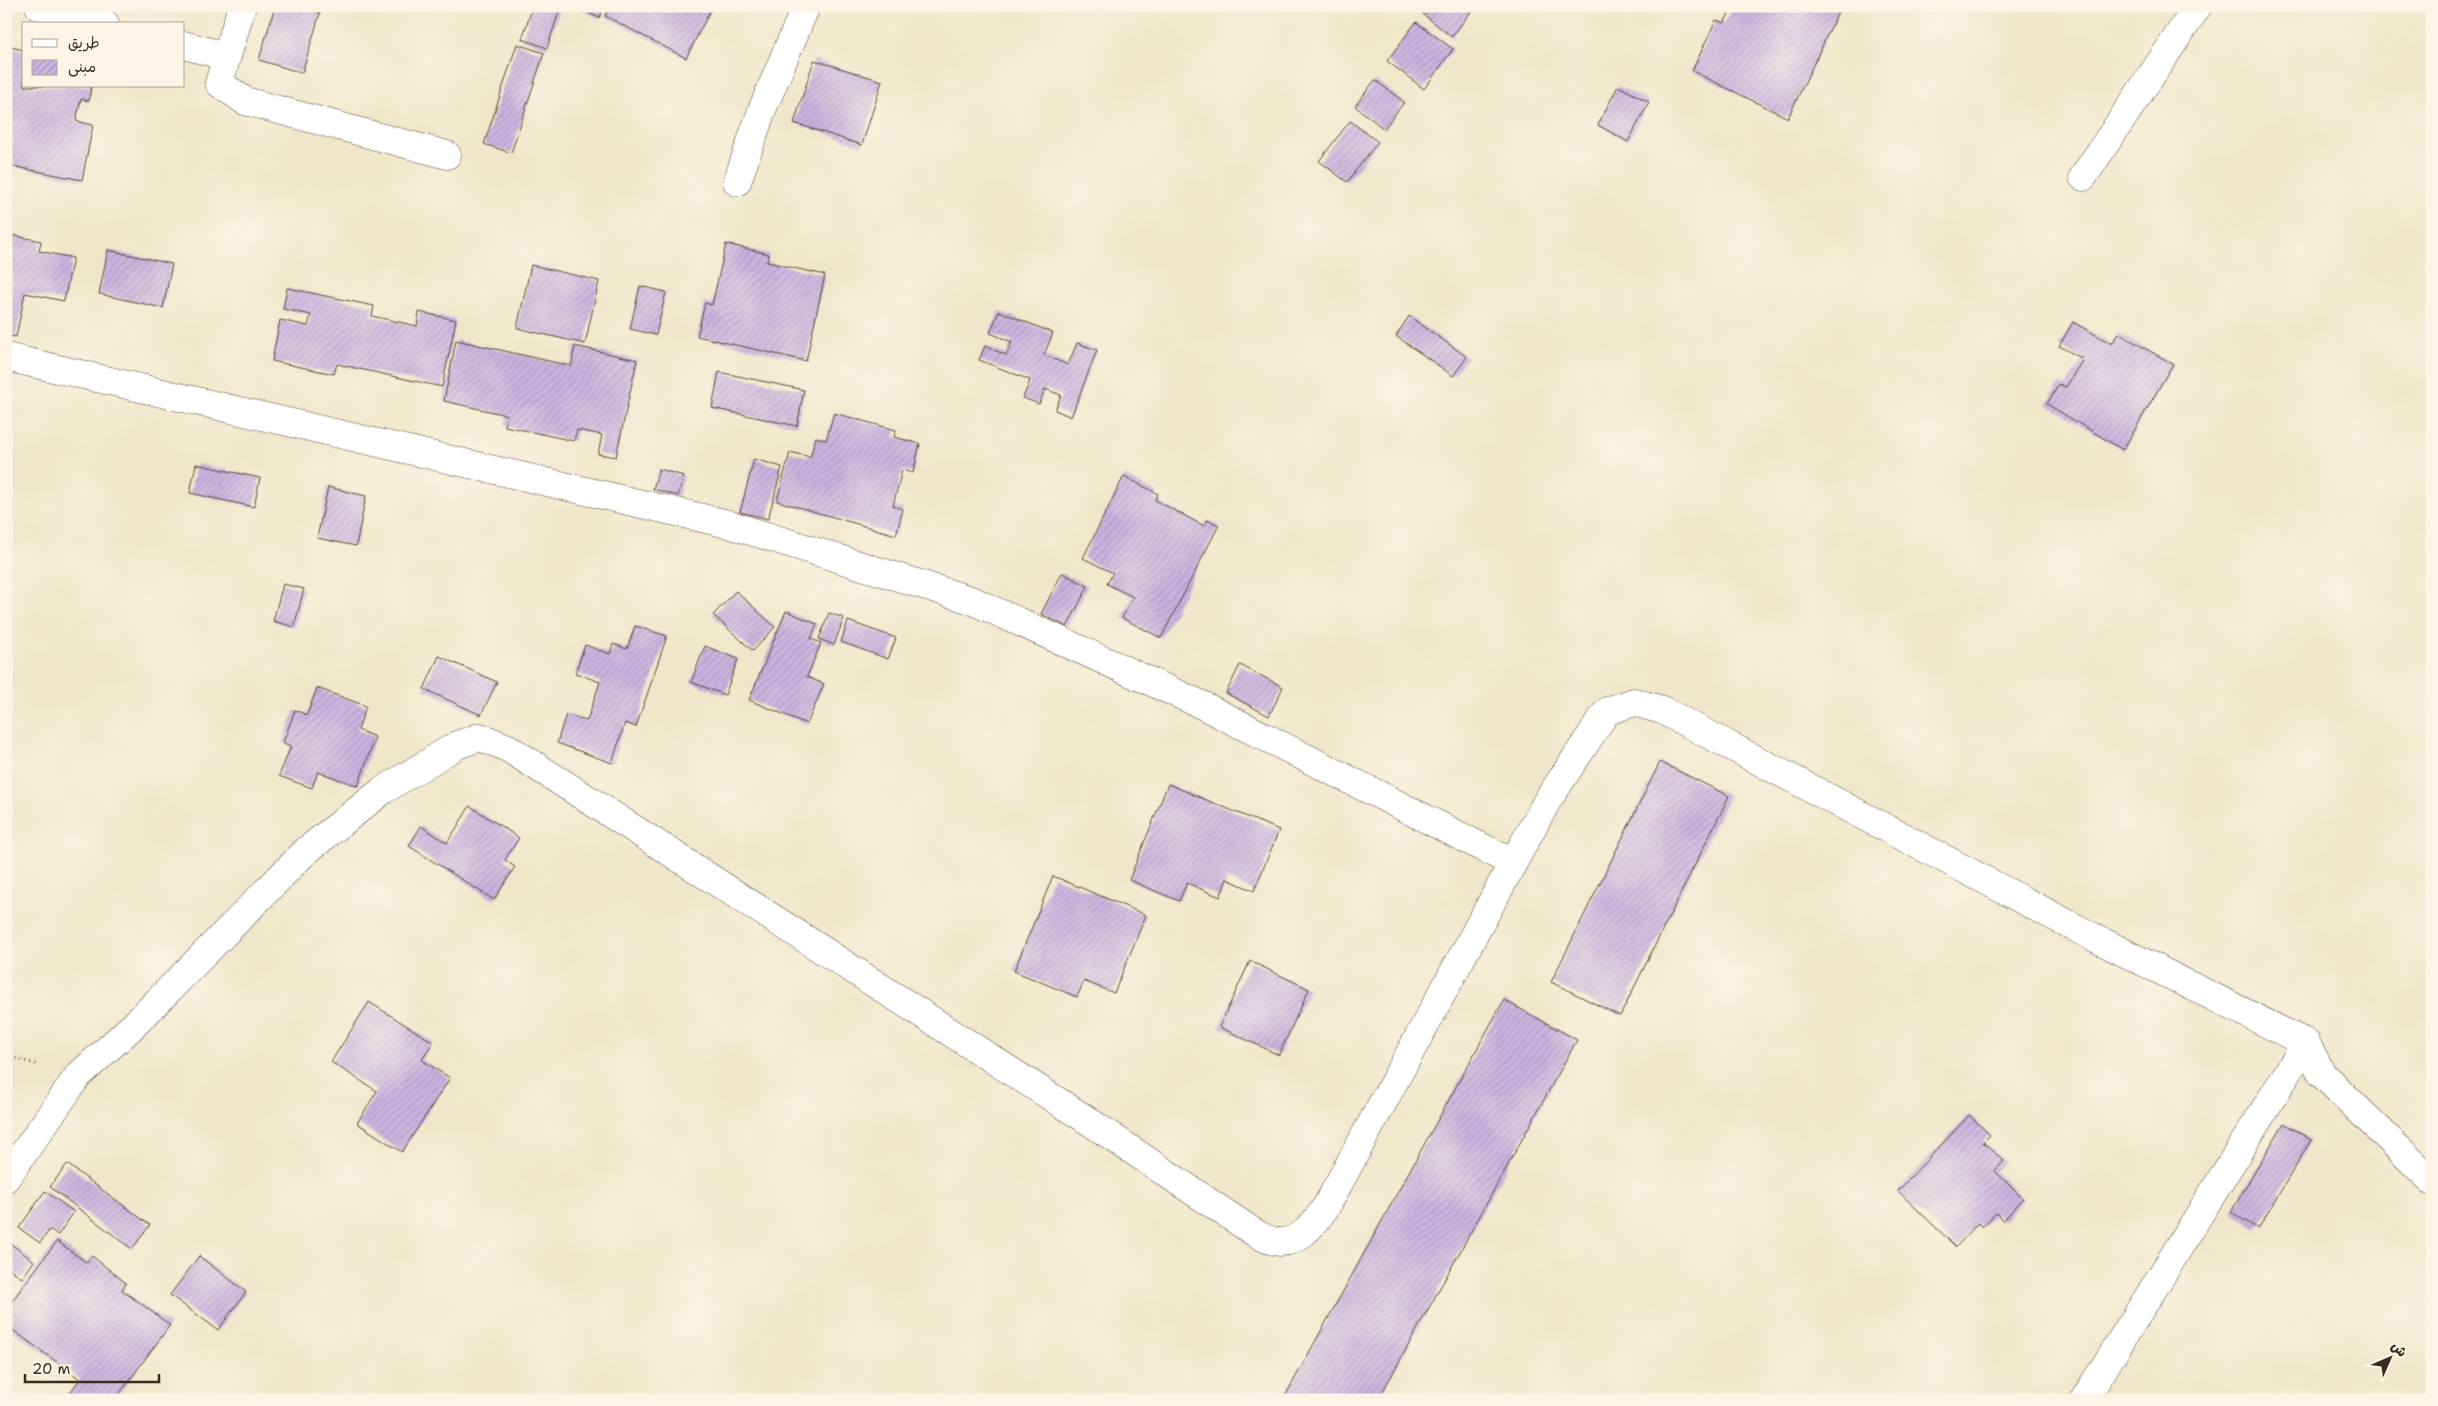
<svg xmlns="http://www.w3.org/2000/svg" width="2438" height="1406" viewBox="0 0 2438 1406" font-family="'Shantell Sans','Playpen Sans Arabic',sans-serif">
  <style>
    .building { fill: url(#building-hatch) }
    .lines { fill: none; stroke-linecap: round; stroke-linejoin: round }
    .minor-casing { stroke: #564638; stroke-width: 29 }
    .path { stroke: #564638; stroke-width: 3; stroke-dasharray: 1 4; stroke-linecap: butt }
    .minor { stroke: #fff; stroke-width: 28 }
  </style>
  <defs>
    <pattern id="building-hatch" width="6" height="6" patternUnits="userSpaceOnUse" patternTransform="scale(1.25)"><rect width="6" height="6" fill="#ccb4e1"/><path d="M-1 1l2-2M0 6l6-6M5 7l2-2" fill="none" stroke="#a793b6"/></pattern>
  </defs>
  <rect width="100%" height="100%" fill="#fcf5e5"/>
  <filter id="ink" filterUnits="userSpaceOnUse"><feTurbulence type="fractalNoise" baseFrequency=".02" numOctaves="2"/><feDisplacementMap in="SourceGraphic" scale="10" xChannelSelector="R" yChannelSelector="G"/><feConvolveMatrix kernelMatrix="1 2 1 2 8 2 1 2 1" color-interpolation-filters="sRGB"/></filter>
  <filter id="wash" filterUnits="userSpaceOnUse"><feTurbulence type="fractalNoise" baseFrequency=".0096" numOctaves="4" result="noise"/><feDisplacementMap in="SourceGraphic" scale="20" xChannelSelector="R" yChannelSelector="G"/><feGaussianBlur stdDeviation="1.12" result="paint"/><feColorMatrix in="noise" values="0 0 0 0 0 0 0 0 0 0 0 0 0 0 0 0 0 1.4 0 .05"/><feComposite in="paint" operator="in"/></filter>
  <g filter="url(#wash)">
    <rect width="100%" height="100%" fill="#f0e7ca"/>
    <g id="blocks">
      <!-- building -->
      <g class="building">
        <polygon points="275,6 296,6 320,13 302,73 259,60"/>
        <polygon points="533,6 561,6 547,48 522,39"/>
        <polygon points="574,6 605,6 599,18"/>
        <polygon points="610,6 710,6 712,7 686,58 605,16"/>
        <polygon points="1429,6 1475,6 1452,37 1423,14"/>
        <polygon points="1733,6 1841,6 1788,118 1692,71 1716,20 1724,23"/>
        <polygon points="1416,22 1453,49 1424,89 1387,61"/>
        <polygon points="517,44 544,53 511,153 484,144"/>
        <polygon points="6,46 24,50 24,86 91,86 89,101 81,99 76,121 93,125 82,180 6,165 6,102 12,75 6,74"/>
        <polygon points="814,60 882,81 862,145 794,123"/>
        <polygon points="1375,80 1404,102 1384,129 1355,106"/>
        <polygon points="1618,86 1649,102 1628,142 1598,125"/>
        <polygon points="1350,121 1378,142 1347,182 1319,161"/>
        <polygon points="6,234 41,241 39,251 73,258 64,301 25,293 16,337 6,335"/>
        <polygon points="726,244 769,254 767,262 825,275 806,361 697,336 705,303 712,305"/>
        <polygon points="108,250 172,264 163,308 99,294"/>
        <polygon points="531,265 599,281 585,344 517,328"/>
        <polygon points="640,286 666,292 656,335 630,329"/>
        <polygon points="287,288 374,306 372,316 417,326 419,312 456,320 442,387 337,364 334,374 272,361 280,320 308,326 311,315 283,309"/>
        <polygon points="999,311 1053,333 1044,355 1068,365 1077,343 1097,350 1071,417 1055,410 1061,395 1045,389 1039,404 1023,398 1030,380 979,360 985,346 1006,355 1012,342 990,333"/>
        <polygon points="1409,316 1467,357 1453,376 1396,336"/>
        <polygon points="2073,322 2112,344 2118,333 2173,364 2123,450 2047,404 2059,384 2066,387 2083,359 2059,346"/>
        <polygon points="456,340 571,366 575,346 637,360 616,457 598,454 602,435 577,430 574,441 505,426 507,415 444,401"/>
        <polygon points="719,372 804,390 797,426 712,408"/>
        <polygon points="834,413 896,430 894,437 920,444 913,473 902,470 893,506 903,509 896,535 777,501 790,452 810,457 816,437 826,440"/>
        <polygon points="754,459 782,467 768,519 740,512"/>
        <polygon points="196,464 260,478 254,507 190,493"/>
        <polygon points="659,469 684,476 678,496 653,489"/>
        <polygon points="1124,476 1158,494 1155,500 1204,526 1207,520 1219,525 1161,638 1122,618 1133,597 1107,584 1113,573 1083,558"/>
        <polygon points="328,487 366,496 356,546 317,538"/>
        <polygon points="1062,573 1088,586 1067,627 1041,614"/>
        <polygon points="283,584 304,589 294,627 273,621"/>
        <polygon points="736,591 775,627 753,651 713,615"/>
        <polygon points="786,611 817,624 811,639 821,643 807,677 824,684 807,724 749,700"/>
        <polygon points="829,613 844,618 834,645 819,639"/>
        <polygon points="848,621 896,638 888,659 841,642"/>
        <polygon points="635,626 667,636 636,727 625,723 612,763 557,743 566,714 587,721 600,682 575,673 585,645 610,654 613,644 627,649"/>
        <polygon points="705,646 738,659 725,695 691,682"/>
        <polygon points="439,656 497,682 481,715 424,689"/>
        <polygon points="1240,665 1283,687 1269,716 1226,693"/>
        <polygon points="317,688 366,706 358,730 375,737 358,786 318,772 312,788 279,776 291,746 283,743 295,710 307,715"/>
        <polygon points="1660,762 1729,796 1620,1016 1551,982"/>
        <polygon points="1168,784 1279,830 1254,891 1227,879 1220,897 1187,883 1179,901 1129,880"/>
        <polygon points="470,806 519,838 505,860 515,867 494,900 409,846 421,826 447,843"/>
        <polygon points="1053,876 1146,915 1114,993 1084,981 1077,997 1014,971"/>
        <polygon points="1250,961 1309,989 1279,1055 1219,1027"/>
        <polygon points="1504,1000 1577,1040 1378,1400 1283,1400"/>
        <polygon points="369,1002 433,1042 422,1060 450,1078 402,1152 357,1123 377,1091 331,1062"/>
        <polygon points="1969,1115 1990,1135 1983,1142 2004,1161 1995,1171 2023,1199 2003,1221 1996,1213 1982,1227 1978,1223 1956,1247 1898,1191"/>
        <polygon points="2284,1123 2311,1140 2258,1229 2231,1212"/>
        <polygon points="67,1164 150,1225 132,1249 50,1187"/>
        <polygon points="45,1191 74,1212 58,1235 50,1229 40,1243 19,1228"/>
        <polygon points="7,1241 34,1261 22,1278 6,1266"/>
        <polygon points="57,1241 87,1263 92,1256 126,1283 122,1290 170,1325 115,1400 68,1400 66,1398 80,1379 6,1325 6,1309"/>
        <polygon points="199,1256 246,1292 218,1330 170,1295"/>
      </g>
    </g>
  </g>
  <g filter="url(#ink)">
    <use href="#blocks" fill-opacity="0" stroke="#564638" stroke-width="1"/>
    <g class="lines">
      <defs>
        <g id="minor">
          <polyline points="39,6 105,24"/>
          <polyline points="242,6 219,83 245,101 447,155"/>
          <polyline points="184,45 225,56"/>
          <polyline points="2083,177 2198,6"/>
          <polyline points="737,182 762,110 806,6"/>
          <polyline points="6,357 728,524 971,600 1202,705 1513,863 1547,801 1607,711 1634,702 1662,710 2093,937 2306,1043 2322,1074 2432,1181"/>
          <path d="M6,1178L78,1076L135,1024L306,851L382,791L457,745L480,737L508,748L1087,1120L1252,1231C1258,1235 1266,1239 1273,1241C1297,1247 1314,1224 1326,1207L1513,863"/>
          <polyline points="2084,1400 2306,1043"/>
        </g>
      </defs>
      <!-- minor casing -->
      <use href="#minor" class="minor-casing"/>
      <!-- path -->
      <polyline class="path" points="6,1056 39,1065"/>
      <!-- minor -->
      <use href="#minor" class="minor"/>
    </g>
  </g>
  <!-- margin -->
  <rect width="2438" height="1406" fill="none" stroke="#fcf5e5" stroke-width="25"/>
  <!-- legend -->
  <rect x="22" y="22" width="162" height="65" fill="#fcf5e5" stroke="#afa495"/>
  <rect x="32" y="39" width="25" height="8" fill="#ffffff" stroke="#afa495"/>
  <text x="68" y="48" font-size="15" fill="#3b2a1e">طريق</text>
  <rect x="32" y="60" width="25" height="15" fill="url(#building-hatch)" stroke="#afa495"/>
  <text x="68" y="72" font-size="15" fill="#3b2a1e">مبنى</text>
  <!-- north arrow -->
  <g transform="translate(2390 1358) rotate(45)" stroke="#fcf5e5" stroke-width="4" paint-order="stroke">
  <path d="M0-4L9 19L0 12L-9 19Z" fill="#3b2a1e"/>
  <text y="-8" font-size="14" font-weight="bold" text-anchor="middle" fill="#3b2a1e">ش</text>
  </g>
  <!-- scale -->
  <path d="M25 1374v8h134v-8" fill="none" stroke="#3b2a1e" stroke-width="2.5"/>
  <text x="32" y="1374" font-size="15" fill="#3b2a1e" stroke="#fcf5e5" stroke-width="4" paint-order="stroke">20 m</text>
</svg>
